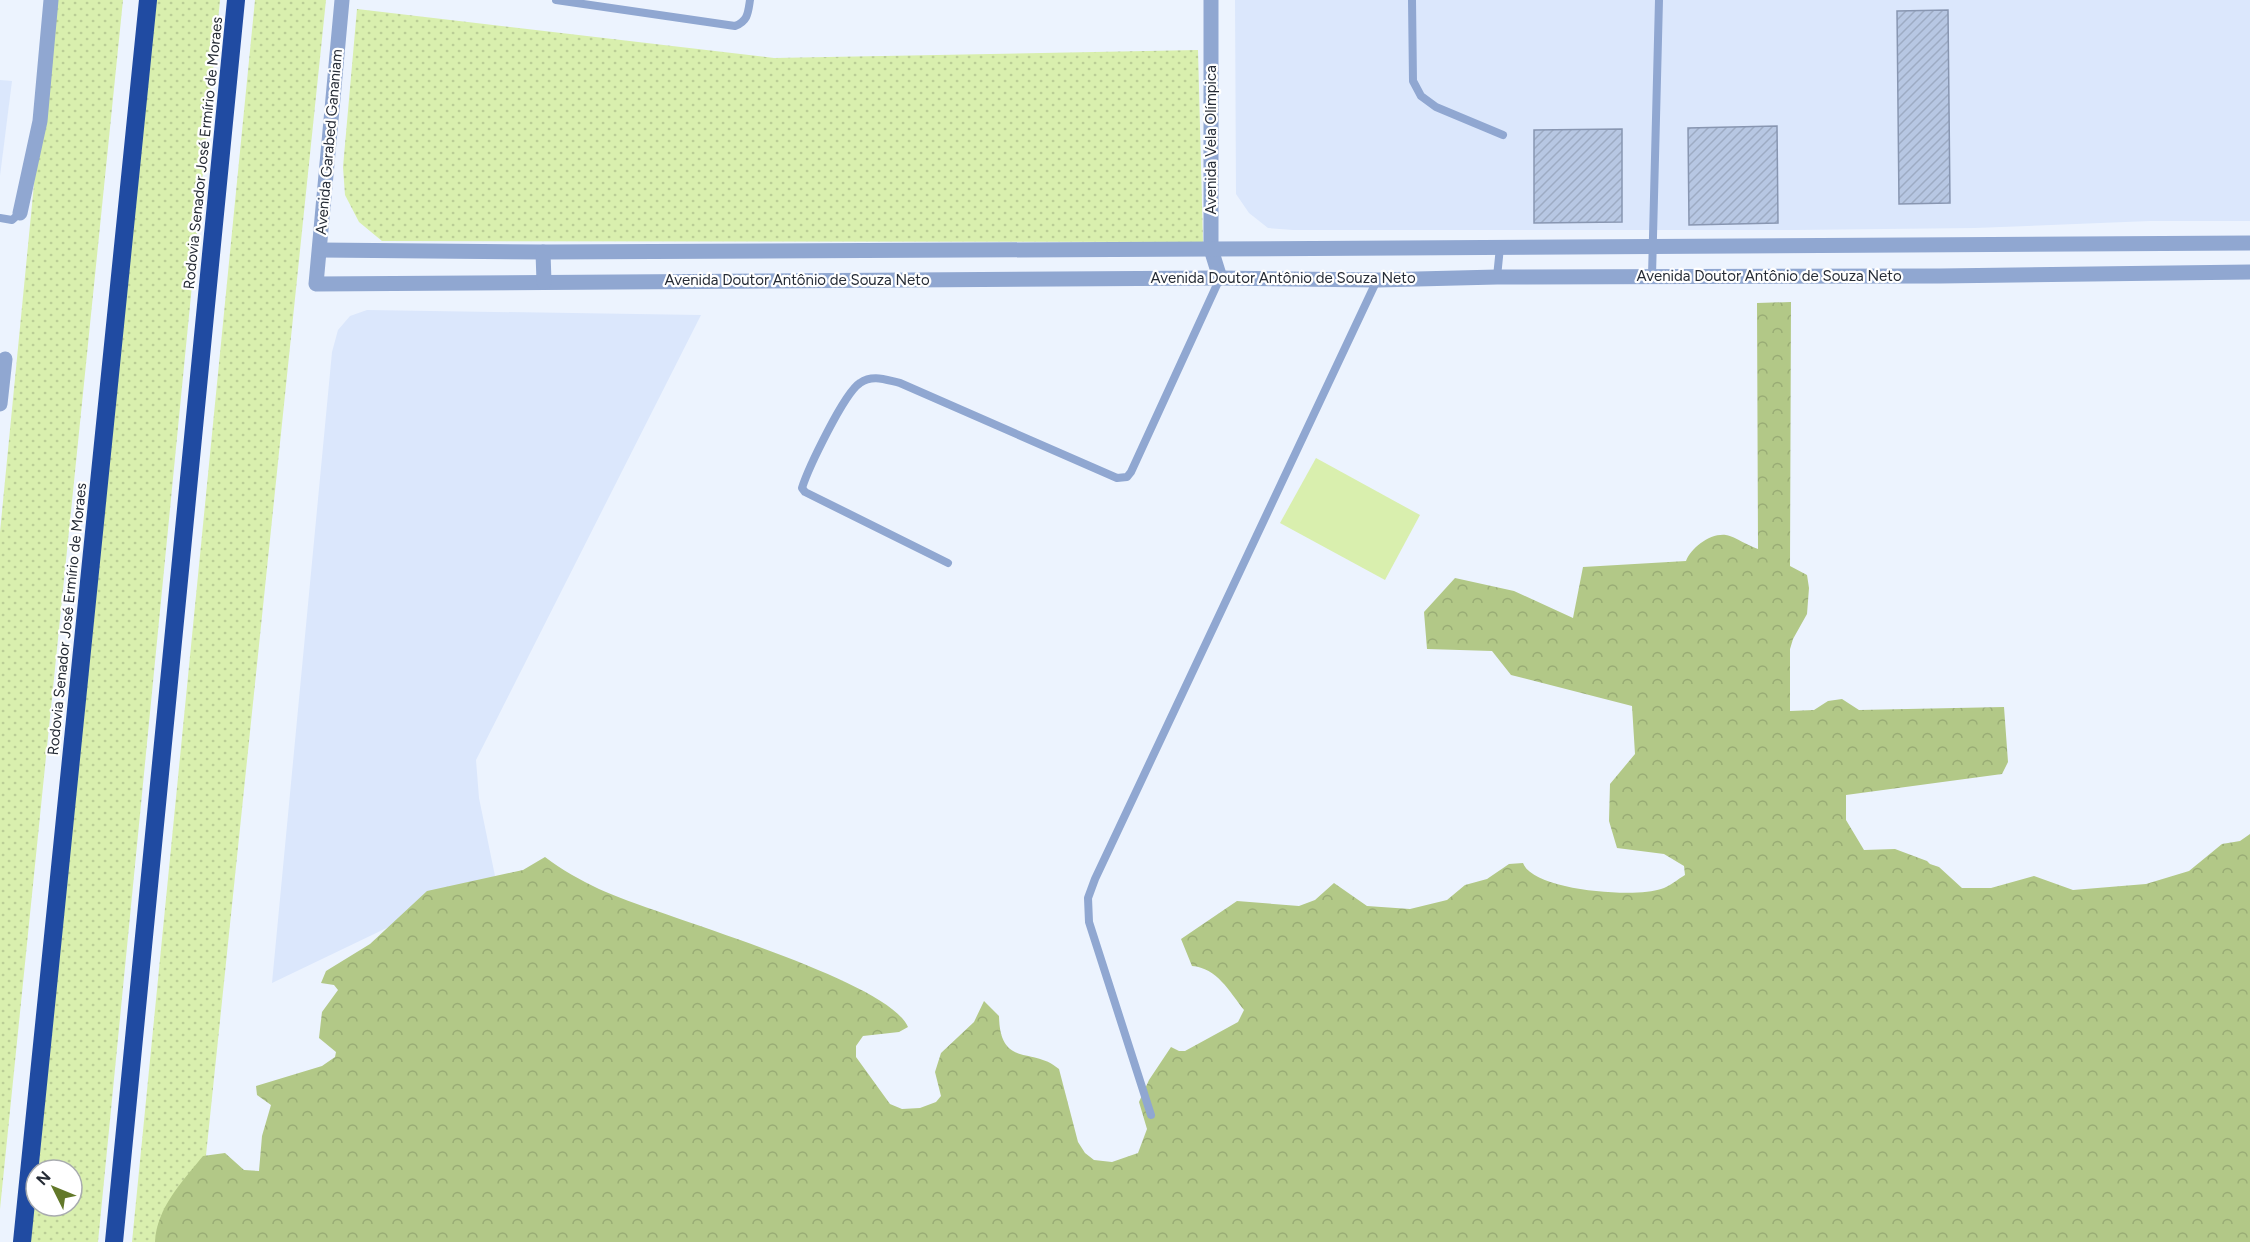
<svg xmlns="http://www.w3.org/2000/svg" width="2250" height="1242" viewBox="0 0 2250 1242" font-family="Figtree,sans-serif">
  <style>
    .built { fill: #dbe7fc }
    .grass { fill: url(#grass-dots) }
    .forest { fill: url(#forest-crowns) }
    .green { fill: #d9efae }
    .building { fill: url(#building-hatch); stroke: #8896b1; stroke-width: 1.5 }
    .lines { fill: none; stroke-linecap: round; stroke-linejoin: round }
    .service { stroke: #90a7d1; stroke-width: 8 }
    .minor { stroke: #90a7d1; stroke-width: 15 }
    .tertiary { stroke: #90a7d1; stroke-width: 15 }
    .motorway { stroke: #204ba2; stroke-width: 18 }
    .labels { text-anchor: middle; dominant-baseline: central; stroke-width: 4.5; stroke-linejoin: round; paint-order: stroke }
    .street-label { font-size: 15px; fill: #262c36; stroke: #fff }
  </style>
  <defs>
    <pattern id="grass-dots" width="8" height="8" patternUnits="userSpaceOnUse" patternTransform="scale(1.5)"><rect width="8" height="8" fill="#d9efae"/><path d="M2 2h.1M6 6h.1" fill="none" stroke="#bacd96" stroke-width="1.8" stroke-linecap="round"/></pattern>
    <pattern id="forest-crowns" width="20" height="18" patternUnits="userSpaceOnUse" patternTransform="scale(1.5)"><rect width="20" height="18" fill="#b2c887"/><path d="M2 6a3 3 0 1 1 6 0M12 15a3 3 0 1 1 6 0" fill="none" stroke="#99ac75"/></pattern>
    <pattern id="building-hatch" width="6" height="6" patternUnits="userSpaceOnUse" patternTransform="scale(1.5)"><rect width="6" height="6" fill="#b7c7e3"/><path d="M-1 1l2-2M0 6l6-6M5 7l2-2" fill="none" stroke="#9dabc3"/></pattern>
  </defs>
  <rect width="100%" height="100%" fill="#ecf3fe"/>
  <!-- built -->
  <g class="built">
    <polygon points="1235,0 2250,0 2250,221 2150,221 1975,228 1795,230 1293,230 1268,228 1249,213 1236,194"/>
    <polygon points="0,80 12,81 0,176"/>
    <polygon points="367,310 701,315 476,760 479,798 495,876 272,983 332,352 338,330 350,316"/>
  </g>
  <!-- grass -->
  <g class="grass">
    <polygon points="52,0 123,0 0,1209 0,532"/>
    <polygon points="155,0 220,0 98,1242 30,1242 36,1186 36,1206 72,1206 72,1170 38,1170"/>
    <polygon points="255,0 326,0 197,1242 132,1242"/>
    <polygon points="357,9 774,58 1198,50 1203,242 382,241 359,222 345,195 343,167"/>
  </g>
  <!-- forest -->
  <path class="forest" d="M1791,302L1790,566L1807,575L1809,588L1807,614L1793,639L1790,649V711L1814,710L1828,701L1842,699L1859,710L2004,707L2008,762L2002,774L1846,795V820L1864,850L1895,849L1927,861L1930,864L1939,867L1962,888H1991L2034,876L2073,890L2146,884L2189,871L2222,844L2240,841L2250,834V1242H155C157,1207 182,1182 203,1156L225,1153L244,1170L259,1171L262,1136L271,1105L257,1095L256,1086L322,1066L335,1057L336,1052L319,1038L322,1012L338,990L334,985L321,983L326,971L370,944L427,891L523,870L545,857C562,870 580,880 599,889C656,916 887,978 908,1027L899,1032L863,1036L856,1046V1057L890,1104L902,1109L920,1108L936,1102L941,1096L935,1072L941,1053L974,1022L984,1001L999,1016C1000,1069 1033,1046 1059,1069L1078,1142L1085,1153L1094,1160L1112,1162L1138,1153L1147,1129L1139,1102L1149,1080L1171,1047L1179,1051H1185L1238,1022L1244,1010C1229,991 1217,968 1192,966L1181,939L1237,901L1299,906L1315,900L1334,883L1367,906L1410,909L1447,900L1465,885L1487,879L1509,864L1523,863C1533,891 1636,898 1661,889C1669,887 1678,879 1685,875L1684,866L1664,854L1617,848L1609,821L1610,784L1635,754L1632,706L1511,675L1492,651L1427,649L1424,612L1455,578L1514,591L1573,618L1583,567L1686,561C1691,548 1710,533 1726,535C1736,537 1748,546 1758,549L1757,303Z"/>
  <!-- green -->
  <polygon class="green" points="1316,458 1420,515 1385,580 1280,523"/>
  <!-- building -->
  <g class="building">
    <polygon points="1948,10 1950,203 1899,204 1897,11"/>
    <polygon points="1777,126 1778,223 1689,225 1688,128"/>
    <polygon points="1622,129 1622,222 1534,223 1534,130"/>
  </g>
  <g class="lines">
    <!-- service -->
    <g class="service">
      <path d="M556,0L735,26C748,21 748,13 750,0"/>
      <polyline points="1412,0 1413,81 1421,96 1436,107 1503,135"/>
      <polyline points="0,218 12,220 20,213"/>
      <polyline points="1652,276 1659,0"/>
      <polyline points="1497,277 1500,247"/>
      <path d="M948,563L805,492L802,488C808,469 844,393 860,383C873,374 886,380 900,383L1117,478L1127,477L1131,472L1220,278"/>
      <polyline points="1151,1115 1089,922 1088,898 1095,879 1377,280"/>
    </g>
    <!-- minor -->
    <g class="minor">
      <polyline points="342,0 316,284 1220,278 1377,280 1497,277 1940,276 2250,272"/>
      <polyline points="1211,0 1211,249 1220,278"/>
      <polyline points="20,213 40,121 51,0"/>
      <polyline points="320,250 543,252 1211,249 2250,243"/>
      <polyline points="543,252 544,282"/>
    </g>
    <!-- tertiary -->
    <polyline class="tertiary" points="0,404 5,359"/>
    <!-- motorway -->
    <g class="motorway">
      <polyline points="22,1242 148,0"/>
      <polyline points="114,1242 236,0"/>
    </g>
  </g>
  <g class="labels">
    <!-- street labels -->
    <g class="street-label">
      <text transform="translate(1211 140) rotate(-90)">Avenida Vela Olímpica</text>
      <text transform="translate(329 142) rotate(-85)">Avenida Garabed Gananiam</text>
      <text transform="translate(203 153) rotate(-84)">Rodovia Senador José Ermírio de Moraes</text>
      <text x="1769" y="276">Avenida Doutor Antônio de Souza Neto</text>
      <text x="1283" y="278">Avenida Doutor Antônio de Souza Neto</text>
      <text x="797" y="280">Avenida Doutor Antônio de Souza Neto</text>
      <text transform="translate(67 619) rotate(-84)">Rodovia Senador José Ermírio de Moraes</text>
    </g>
  </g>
  <!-- north arrow -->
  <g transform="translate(54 1188) rotate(313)"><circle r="28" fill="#ffffff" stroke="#a8abaf" stroke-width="1.5"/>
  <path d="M0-4.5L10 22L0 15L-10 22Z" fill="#627829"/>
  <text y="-9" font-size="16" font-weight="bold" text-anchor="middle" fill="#262c36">N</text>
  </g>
</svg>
